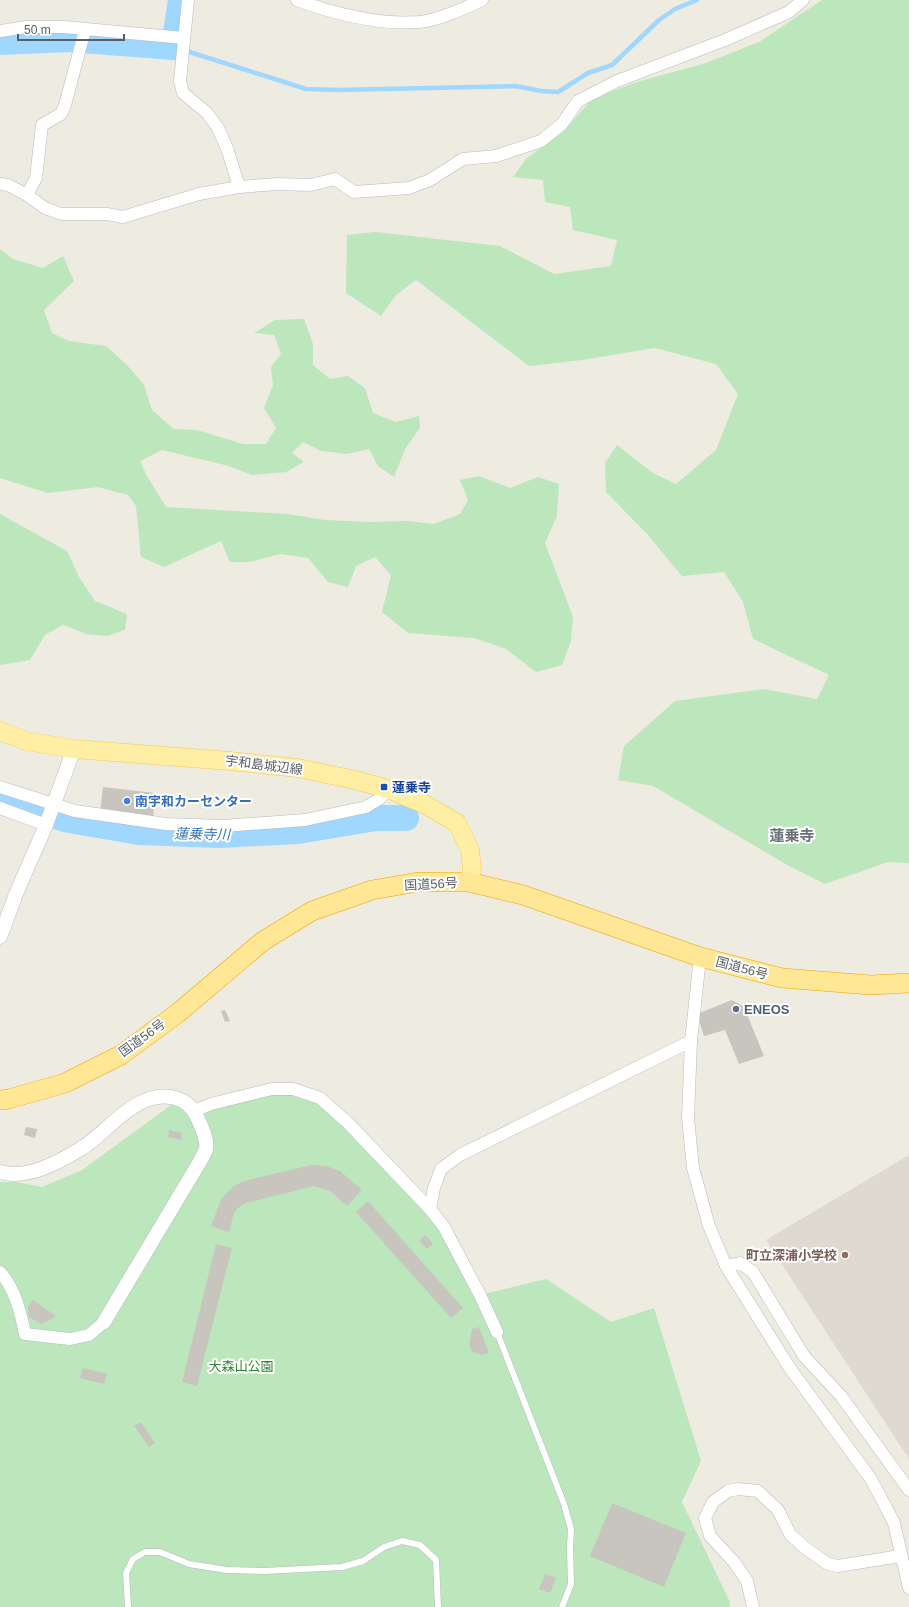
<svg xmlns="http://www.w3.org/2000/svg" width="909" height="1607" viewBox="0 0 909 1607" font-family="Arial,'Noto Sans JP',sans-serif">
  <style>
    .education { fill: #dedad0 }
    .green { fill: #bce7bc }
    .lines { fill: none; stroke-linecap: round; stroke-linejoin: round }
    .stream { stroke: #9fd7ff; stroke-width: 4.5 }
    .river { stroke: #9fd7ff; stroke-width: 26 }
    .building { fill: #c8c5be }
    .service-casing { stroke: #b7babf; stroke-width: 7 }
    .minor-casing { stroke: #b7babf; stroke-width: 13 }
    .tertiary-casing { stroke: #b7babf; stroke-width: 15 }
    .primary-casing { stroke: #f9c74f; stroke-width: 19 }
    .trunk-casing { stroke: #eea100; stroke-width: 20 }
    .service { stroke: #fff; stroke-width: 6 }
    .minor { stroke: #fff; stroke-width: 12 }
    .tertiary { stroke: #fff; stroke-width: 14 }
    .primary { stroke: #ffefa4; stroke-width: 18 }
    .trunk { stroke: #ffe795; stroke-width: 19 }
    .transit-dot { fill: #1a4fb4; stroke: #fff; stroke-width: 1.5 }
    .shop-dot { fill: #3f7fe0; stroke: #fff; stroke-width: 1.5 }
    .service-dot { fill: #5c6f8a; stroke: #fff; stroke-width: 1.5 }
    .education-dot { fill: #8d6e63; stroke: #fff; stroke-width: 1.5 }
    .labels { text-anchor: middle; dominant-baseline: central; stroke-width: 4; stroke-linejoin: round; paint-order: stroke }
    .street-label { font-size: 13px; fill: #5a5e63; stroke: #fff }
    .transit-label { font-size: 13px; font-weight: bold; fill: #164399; stroke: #fff; text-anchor: start }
    .shop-label { font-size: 13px; font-weight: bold; fill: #366cbe; stroke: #fff; text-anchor: start }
    .service-label { font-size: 13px; font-weight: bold; fill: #4e5e75; stroke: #fff; text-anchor: start }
    .education-label { font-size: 13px; font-weight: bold; fill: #785e54; stroke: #fff; text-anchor: end }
    .park-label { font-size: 13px; fill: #2f8432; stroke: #fff }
    .water-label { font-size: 14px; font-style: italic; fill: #3877b7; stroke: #fff }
    .quarter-label { font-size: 15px; font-weight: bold; fill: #6a7075; stroke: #fff }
  </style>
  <rect width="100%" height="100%" fill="#eeebe1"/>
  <!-- education -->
  <polygon class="education" points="909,1155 909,1459 766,1240"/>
  <!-- green -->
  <g class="green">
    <polygon points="822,0 909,0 909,863 888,862 825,884 789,866 653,786 618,780 624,746 675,701 764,689 817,699 829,675 753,639 743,602 724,572 682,576 647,534 606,492 605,463 617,445 653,473 676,484 716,450 738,394 716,364 655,348 582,360 529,366 416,280 396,295 381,316 346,293 347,235 375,232 500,246 554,274 611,266 617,240 573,230 570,207 545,202 543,180 513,177 526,159 563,132 593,98 640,81 703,64 759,42"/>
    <polygon points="0,249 13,259 43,268 63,256 74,281 44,310 52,333 69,341 106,346 127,365 144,385 152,410 174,429 197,430 243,444 266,444 276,428 264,408 273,385 271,367 281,354 274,335 254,333 275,320 304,319 313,344 313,365 330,379 348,376 365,388 373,413 396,422 419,416 420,428 405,449 394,477 378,466 369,449 347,454 321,451 303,442 292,453 304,462 286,472 252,475 229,466 162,450 140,461 147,476 166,507 288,514 325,520 370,522 407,521 434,524 460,514 468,500 460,480 479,476 510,488 538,477 559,484 557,516 545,543 573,617 571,641 562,665 536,672 506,649 474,638 408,633 382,612 391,575 375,557 356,566 348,587 328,582 308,558 281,554 249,562 230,562 221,541 164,567 141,557 136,506 128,495 98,487 48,493 0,478"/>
    <polygon points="0,514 67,551 79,577 95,601 127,614 125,630 107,636 86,634 63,625 45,635 30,660 0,665"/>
    <polygon points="272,1089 320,1098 430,1209 480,1295 546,1279 611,1322 654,1308 701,1461 682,1502 730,1602 730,1607 0,1607 0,1182 16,1182 42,1187 82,1170 171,1105 184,1100 194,1111"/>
  </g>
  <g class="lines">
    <!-- stream -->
    <polyline class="stream" points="174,47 306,89 337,90 516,86 541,91 558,92 588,73 612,65 659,20 675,9 697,0"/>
    <!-- river -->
    <g class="river">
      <polyline points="0,42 69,39 174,47 181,0"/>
      <polyline points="0,798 13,804 69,820 139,832 218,835 298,831 376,818 406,818"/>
    </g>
  </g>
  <!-- building -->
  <g class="building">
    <polygon points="103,787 155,793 153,819 100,812"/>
    <polygon points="732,1000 744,1007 764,1056 739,1064 725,1030 704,1036 697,1014"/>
    <polygon points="225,1010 230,1021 225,1022 221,1011"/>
    <polygon points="26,1127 37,1129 35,1138 24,1135"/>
    <polygon points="169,1130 182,1133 181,1140 168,1137"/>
    <polygon points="311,1165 326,1166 340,1171 362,1190 347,1206 330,1191 314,1186 246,1203 238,1208 234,1213 229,1232 211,1226 220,1202 226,1193 234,1186 244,1181"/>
    <polygon points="368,1201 463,1308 451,1318 356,1212"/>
    <polygon points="426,1235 433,1244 427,1249 419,1241"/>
    <polygon points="216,1244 232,1248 197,1386 182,1382"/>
    <polygon points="33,1300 56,1316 54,1318 41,1324 29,1317 28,1307"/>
    <polygon points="479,1327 489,1353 482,1355 472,1352 469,1344 472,1329"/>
    <polygon points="83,1368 107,1374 104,1384 80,1378"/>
    <polygon points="141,1422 155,1443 149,1447 134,1426"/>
    <polygon points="612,1503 686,1533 664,1587 590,1556"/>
    <polygon points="545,1574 556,1578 550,1593 539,1589"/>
  </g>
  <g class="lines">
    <defs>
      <g id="service">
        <polyline points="497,1332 564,1504 571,1529 570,1547 571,1584 562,1607"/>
        <polyline points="128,1607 126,1573 133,1559 145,1552 160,1552 189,1564 227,1570 264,1571 342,1567 363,1561 384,1547 402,1541 420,1545 436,1560 438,1607"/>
      </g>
      <g id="minor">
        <polyline points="188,0 180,81 183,93 207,113 218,128 228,151 239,187"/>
        <path d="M297,0C335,14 377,25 419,22C439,20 463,9 482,0"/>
        <polyline points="0,31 26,27 64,27 184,38"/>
        <polyline points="0,184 8,185 27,195 45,208 61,214 107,214 123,217 199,194 239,187 277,184 311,185 335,179 354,192 409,188 430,180 463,159 496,156 541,141 562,124 578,101 617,81 725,40 789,12 803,0"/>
        <polyline points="27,195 36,178 42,125 61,114 65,105 85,30"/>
        <polyline points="0,787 75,811 166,824 222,826 305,820 366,807 379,799 388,789"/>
        <polyline points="0,808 46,825"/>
        <polyline points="700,957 691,1041 688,1118 693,1168 709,1226 726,1266 789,1367 871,1479 894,1523 909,1588"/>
        <polyline points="194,1111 211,1104 272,1089 293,1089 320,1098 348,1123 430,1209 444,1227 480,1295 497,1332"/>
        <polyline points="430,1209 434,1188 441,1169 460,1155 691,1041"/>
        <polyline points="726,1266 740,1263 753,1272 804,1356 841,1396 909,1490"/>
        <path d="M0,1272C15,1288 21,1314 25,1334L70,1339L89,1335L104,1322"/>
        <polyline points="753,1607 747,1581 734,1562 710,1536 705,1518 713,1502 728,1491 738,1489 758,1491 778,1510 790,1534 804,1547 828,1564 838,1566 900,1556"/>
      </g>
      <g id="tertiary">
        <polyline points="0,937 16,894 46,825 74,749"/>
        <path d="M0,1172C28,1180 59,1162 82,1148C110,1130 138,1088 175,1098C186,1101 193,1107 197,1117C201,1126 208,1139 206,1149C205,1153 201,1159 199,1163L104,1322"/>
      </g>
      <polyline id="primary" points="0,731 26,741 74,749 230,761 298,768 355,780 388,789 426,805 457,823 470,850 472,870 469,882"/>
      <polyline id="trunk" points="0,1100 9,1099 65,1083 121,1055 178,1013 263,941 312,911 372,890 418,882 469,882 523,895 700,957 782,978 871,985 909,983"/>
    </defs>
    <!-- service casing -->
    <use href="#service" class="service-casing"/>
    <!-- minor casing -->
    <use href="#minor" class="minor-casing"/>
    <!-- tertiary casing -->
    <use href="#tertiary" class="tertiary-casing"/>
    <!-- primary casing -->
    <use href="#primary" class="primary-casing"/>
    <!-- trunk casing -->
    <use href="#trunk" class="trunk-casing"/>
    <!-- service -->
    <use href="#service" class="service"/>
    <!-- minor -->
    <use href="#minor" class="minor"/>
    <!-- tertiary -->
    <use href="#tertiary" class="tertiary"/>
    <!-- primary -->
    <use href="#primary" class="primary"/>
    <!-- trunk -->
    <use href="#trunk" class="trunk"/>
  </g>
  <!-- markers -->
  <rect class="transit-dot" x="380" y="783" width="8" height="8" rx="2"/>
  <circle class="shop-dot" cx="127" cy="801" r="4"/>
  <circle class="service-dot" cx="736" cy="1009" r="4"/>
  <circle class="education-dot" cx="845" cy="1255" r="4"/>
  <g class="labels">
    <!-- street labels -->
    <g class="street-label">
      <text transform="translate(264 765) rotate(7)">宇和島城辺線</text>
      <text transform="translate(431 884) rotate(-3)">国道56号</text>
      <text transform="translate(742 968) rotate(15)">国道56号</text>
      <text transform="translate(142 1038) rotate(-36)">国道56号</text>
    </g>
    <!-- transit labels -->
    <g class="transit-label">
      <text x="392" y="787">蓮乗寺</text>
    </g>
    <!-- shop labels -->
    <g class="shop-label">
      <text x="135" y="801">南宇和カーセンター</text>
    </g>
    <!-- service labels -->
    <g class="service-label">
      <text x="744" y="1009">ENEOS</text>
    </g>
    <!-- education labels -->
    <g class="education-label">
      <text x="837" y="1255">町立深浦小学校</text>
    </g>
    <!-- park labels -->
    <g class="park-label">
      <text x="241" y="1366">大森山公園</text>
    </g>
    <!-- water labels -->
    <g class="water-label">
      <text transform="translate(202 834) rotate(1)">蓮乗寺川</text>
    </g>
    <!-- quarter labels -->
    <g class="quarter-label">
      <text x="792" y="835">蓮乗寺</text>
    </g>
  </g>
  <!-- scale -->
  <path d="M18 34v6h106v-6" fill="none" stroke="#5a5e63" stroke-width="2"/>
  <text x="24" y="34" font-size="12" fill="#5a5e63" stroke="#ffffff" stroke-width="3" paint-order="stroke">50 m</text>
</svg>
